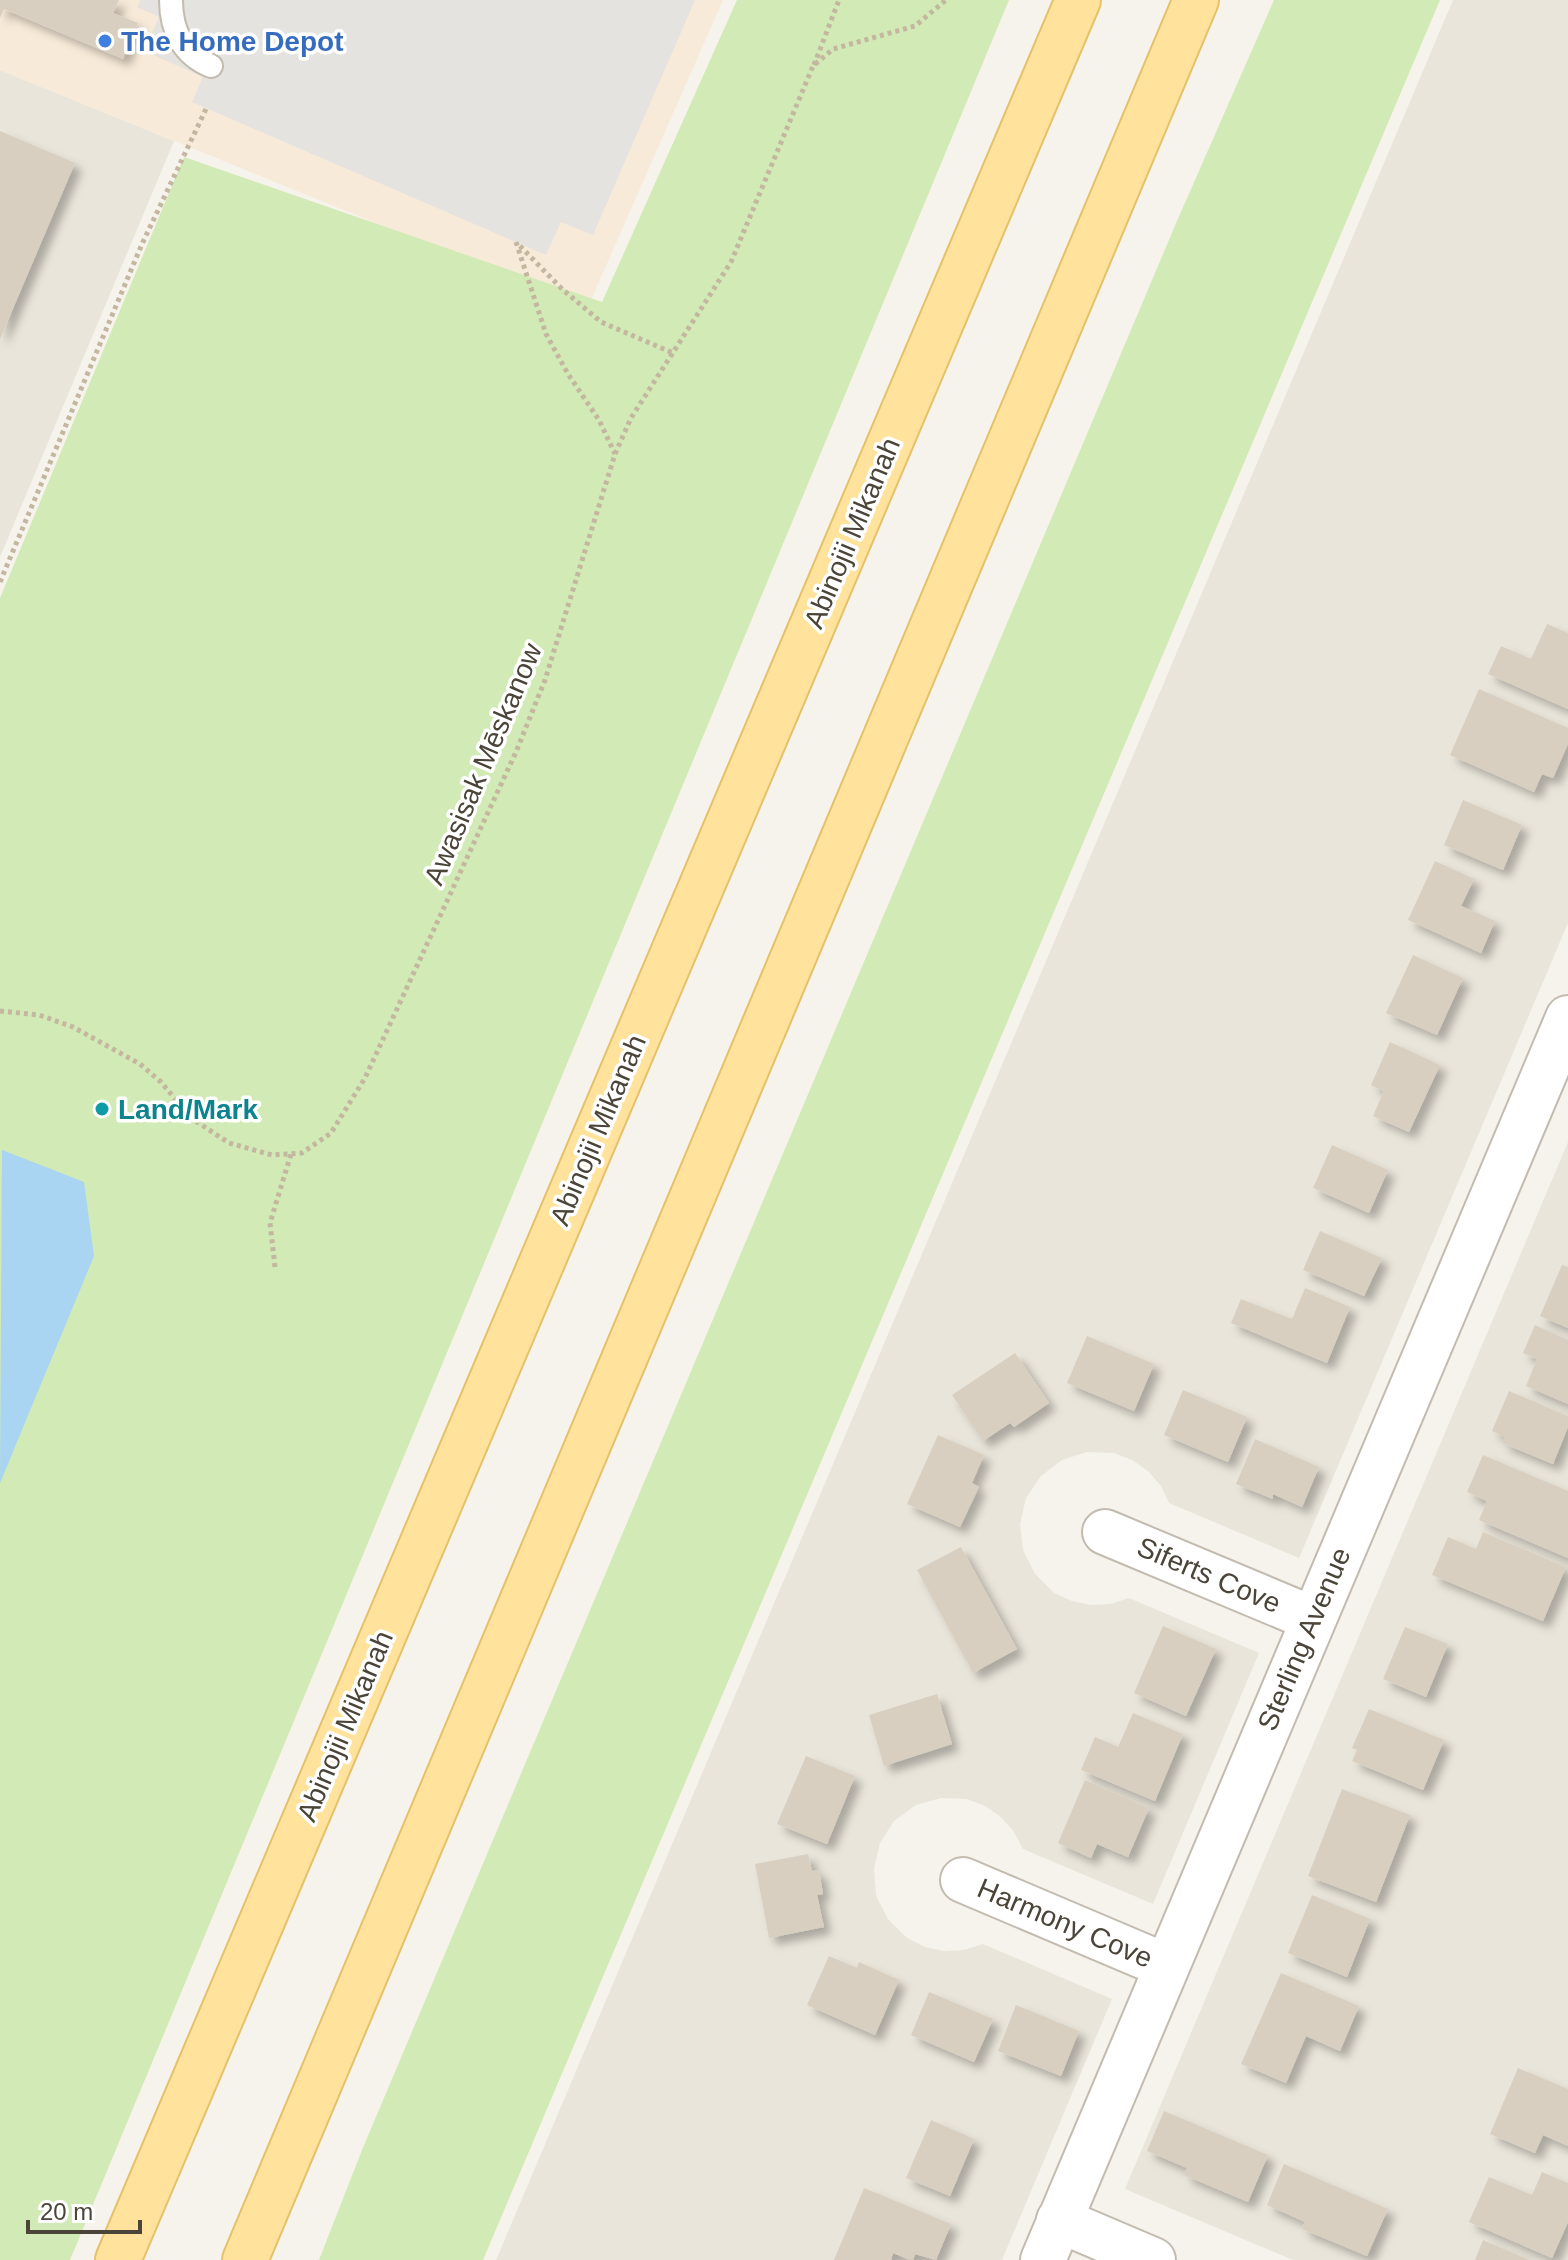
<svg xmlns="http://www.w3.org/2000/svg" width="1568" height="2260" viewBox="0 0 1568 2260" font-family="Helvetica,sans-serif">
  <style>
    .residential { fill: #eae5da }
    .commercial { fill: #f7ead8 }
    .green { fill: #d2eab5 }
    .parking { fill: #e5e3e0 }
    .water { fill: #a9d4f2 }
    .building { fill: #d8cfc1; filter: url(#shadow) }
    .lines { fill: none; stroke-linecap: round; stroke-linejoin: round }
    .service-casing { stroke: #c2bbae; stroke-width: 26 }
    .minor-casing { stroke: #c2bbae; stroke-width: 48 }
    .primary-casing { stroke: #e6c16a; stroke-width: 48 }
    .path { stroke: #c4b79f; stroke-width: 5; stroke-dasharray: 4 4; stroke-linecap: butt }
    .service { stroke: #fff; stroke-width: 22 }
    .minor { stroke: #fff; stroke-width: 44 }
    .primary { stroke: #ffe39c; stroke-width: 44 }
    .shop-dot { fill: #3f7fe0; stroke: #fff; stroke-width: 3 }
    .culture-dot { fill: #0f9aa8; stroke: #fff; stroke-width: 3 }
    .labels { text-anchor: middle; dominant-baseline: central; stroke-width: 7; stroke-linejoin: round; paint-order: stroke }
    .shop-label { font-size: 28px; font-weight: bold; fill: #366cbe; stroke: #fff; text-anchor: start }
    .street-label { font-size: 28px; fill: #4b4439; stroke: #fff }
    .culture-label { font-size: 28px; font-weight: bold; fill: #0d838f; stroke: #fff; text-anchor: start }
  </style>
  <defs>
    <filter id="shadow"><feDropShadow dx="7" dy="7" stdDeviation="4" flood-color="#0004"/></filter>
  </defs>
  <rect width="100%" height="100%" fill="#f6f3ec"/>
  <!-- residential -->
  <g class="residential">
    <polygon points="1453,0 1568,0 1568,923 1299,1558 1169,1503 1161,1486 1148,1471 1132,1460 1114,1453 1087,1452 1062,1460 1041,1476 1026,1498 1020,1524 1023,1550 1035,1574 1054,1593 1072,1601 1091,1605 1111,1604 1129,1598 1259,1653 1153,1904 1023,1849 1014,1832 1001,1817 985,1806 967,1799 941,1798 916,1805 894,1821 880,1843 874,1869 876,1896 888,1919 907,1938 925,1947 944,1951 964,1950 983,1944 1112,1999 1002,2260 496,2260"/>
    <polygon points="0,70 174,141 0,557"/>
    <polygon points="1568,1142 1568,2260 1293,2260 1125,2189"/>
  </g>
  <!-- commercial -->
  <polygon class="commercial" points="0,0 723,0 587,309 0,70"/>
  <!-- green -->
  <g class="green">
    <polygon points="737,0 1009,0 70,2260 0,2260 0,598 184,157 602,302"/>
    <polygon points="1274,0 1440,0 483,2260 319,2260 362,2150 1177,221"/>
  </g>
  <!-- parking -->
  <polygon class="parking" points="140,0 695,0 593,235 561,222 546,255 192,102 203,77 144,51 159,17 137,7"/>
  <!-- water -->
  <polygon class="water" points="2,1150 84,1182 94,1256 0,1483"/>
  <!-- building -->
  <g class="building">
    <polygon points="0,0 119,0 113,13 138,23 123,59 4,9 0,18"/>
    <polygon points="0,131 75,163 0,339"/>
    <polygon points="1547,624 1568,633 1568,709 1488,674 1501,646 1531,659"/>
    <polygon points="1479,689 1568,728 1568,744 1553,778 1542,774 1534,792 1450,755"/>
    <polygon points="1463,800 1522,825 1503,870 1444,845"/>
    <polygon points="1435,861 1474,879 1461,906 1495,921 1481,953 1408,920"/>
    <polygon points="1413,955 1463,978 1437,1035 1386,1013"/>
    <polygon points="1390,1042 1440,1065 1409,1132 1373,1116 1384,1091 1371,1085"/>
    <polygon points="1332,1145 1388,1170 1369,1213 1313,1188"/>
    <polygon points="1320,1231 1382,1258 1364,1296 1303,1270"/>
    <polygon points="1562,1265 1568,1267 1568,1328 1540,1316"/>
    <polygon points="1305,1288 1350,1307 1327,1363 1231,1323 1241,1299 1292,1319"/>
    <polygon points="1535,1325 1568,1340 1568,1404 1526,1386 1537,1359 1523,1353"/>
    <polygon points="1087,1336 1154,1364 1134,1411 1067,1383"/>
    <polygon points="1015,1353 1049,1403 1014,1427 1010,1423 983,1441 952,1395"/>
    <polygon points="1183,1390 1247,1417 1228,1462 1164,1435"/>
    <polygon points="1509,1391 1568,1416 1568,1427 1553,1464 1502,1443 1505,1437 1492,1431"/>
    <polygon points="938,1435 984,1455 972,1483 979,1487 960,1527 907,1504"/>
    <polygon points="1255,1439 1319,1467 1302,1507 1273,1494 1273,1499 1236,1484"/>
    <polygon points="1483,1455 1568,1491 1568,1558 1479,1520 1487,1501 1467,1492"/>
    <polygon points="1483,1532 1566,1567 1543,1621 1432,1575 1448,1537 1476,1549"/>
    <polygon points="961,1547 1017,1649 973,1673 917,1570"/>
    <polygon points="1163,1626 1216,1649 1186,1716 1134,1693"/>
    <polygon points="1405,1627 1448,1644 1426,1697 1383,1679"/>
    <polygon points="937,1694 952,1744 884,1766 869,1715"/>
    <polygon points="1369,1709 1444,1740 1423,1790 1352,1761 1357,1750 1352,1748"/>
    <polygon points="1133,1713 1183,1734 1155,1801 1081,1770 1095,1737 1118,1747"/>
    <polygon points="806,1756 855,1776 827,1844 777,1824"/>
    <polygon points="1085,1780 1149,1808 1128,1857 1097,1844 1091,1858 1058,1843"/>
    <polygon points="1342,1789 1410,1815 1376,1902 1308,1876"/>
    <polygon points="808,1854 812,1871 819,1870 823,1894 817,1895 824,1927 769,1938 755,1864"/>
    <polygon points="1312,1895 1370,1919 1347,1977 1288,1953"/>
    <polygon points="829,1956 857,1968 859,1962 899,1980 875,2035 807,2005"/>
    <polygon points="1281,1973 1359,2006 1340,2051 1306,2036 1286,2083 1241,2064"/>
    <polygon points="929,1992 993,2019 974,2062 911,2035"/>
    <polygon points="1016,2005 1079,2031 1061,2076 998,2051"/>
    <polygon points="1518,2068 1568,2089 1568,2146 1543,2135 1535,2153 1490,2134"/>
    <polygon points="1164,2111 1268,2155 1248,2202 1184,2175 1187,2168 1147,2151"/>
    <polygon points="931,2120 974,2139 950,2196 906,2178"/>
    <polygon points="1284,2164 1388,2209 1367,2256 1302,2229 1305,2222 1267,2205"/>
    <polygon points="1542,2172 1568,2183 1568,2222 1552,2258 1469,2222 1489,2177 1532,2195"/>
    <polygon points="864,2188 951,2224 936,2260 915,2254 913,2260 910,2260 893,2253 891,2260 834,2260"/>
    <polygon points="1483,2240 1530,2260 1475,2260"/>
  </g>
  <g class="lines">
    <defs>
      <path id="service" d="M171,0C171,30 183,55 211,66"/>
      <g id="minor">
        <polyline points="1105,1532 1313,1619"/>
        <polyline points="963,1880 1166,1966"/>
        <polyline points="1059,2220 1153,2260"/>
        <polyline points="1043,2260 1568,1018"/>
      </g>
      <g id="primary">
        <polyline points="118,2260 1078,0"/>
        <polyline points="245,2260 1196,0"/>
      </g>
    </defs>
    <!-- service casing -->
    <use href="#service" class="service-casing"/>
    <!-- minor casing -->
    <use href="#minor" class="minor-casing"/>
    <!-- primary casing -->
    <use href="#primary" class="primary-casing"/>
    <!-- path -->
    <g class="path">
      <polyline points="814,65 839,0"/>
      <polyline points="516,242 546,334 568,374 599,420 615,454"/>
      <polyline points="520,246 562,289 601,322 673,353"/>
      <polyline points="0,582 142,244 206,109"/>
      <polyline points="0,1011 39,1015 73,1027 140,1064 161,1082 191,1118 229,1143 272,1155 302,1153 331,1133 365,1078 516,752 545,680 615,454 631,418 731,262 813,66 833,49 915,26 946,0"/>
      <polyline points="275,1267 270,1223 291,1154"/>
    </g>
    <!-- service -->
    <use href="#service" class="service"/>
    <!-- minor -->
    <use href="#minor" class="minor"/>
    <!-- primary -->
    <use href="#primary" class="primary"/>
  </g>
  <!-- markers -->
  <circle class="shop-dot" cx="105" cy="41" r="8"/>
  <circle class="culture-dot" cx="102" cy="1109" r="8"/>
  <g class="labels">
    <!-- shop labels -->
    <g class="shop-label">
      <text x="121" y="41">The Home Depot</text>
    </g>
    <!-- street labels -->
    <g class="street-label">
      <text transform="translate(852 533) rotate(-67)">Abinojii Mikanah</text>
      <text transform="translate(483 764) rotate(-67)">Awasisak Mēskanow</text>
      <text transform="translate(598 1130) rotate(-67)">Abinojii Mikanah</text>
      <text transform="translate(1209 1575) rotate(23)">Siferts Cove</text>
      <text transform="translate(1304 1639) rotate(-67)">Sterling Avenue</text>
      <text transform="translate(345 1726) rotate(-67)">Abinojii Mikanah</text>
      <text transform="translate(1065 1923) rotate(23)">Harmony Cove</text>
    </g>
    <!-- culture labels -->
    <g class="culture-label">
      <text x="118" y="1109">Land/Mark</text>
    </g>
  </g>
  <!-- scale -->
  <path d="M28 2220v12h112v-12" fill="none" stroke="#4b4439" stroke-width="4"/>
  <text x="40" y="2220" font-size="24" fill="#4b4439" stroke="#ffffff" stroke-width="6" paint-order="stroke">20 m</text>
</svg>
